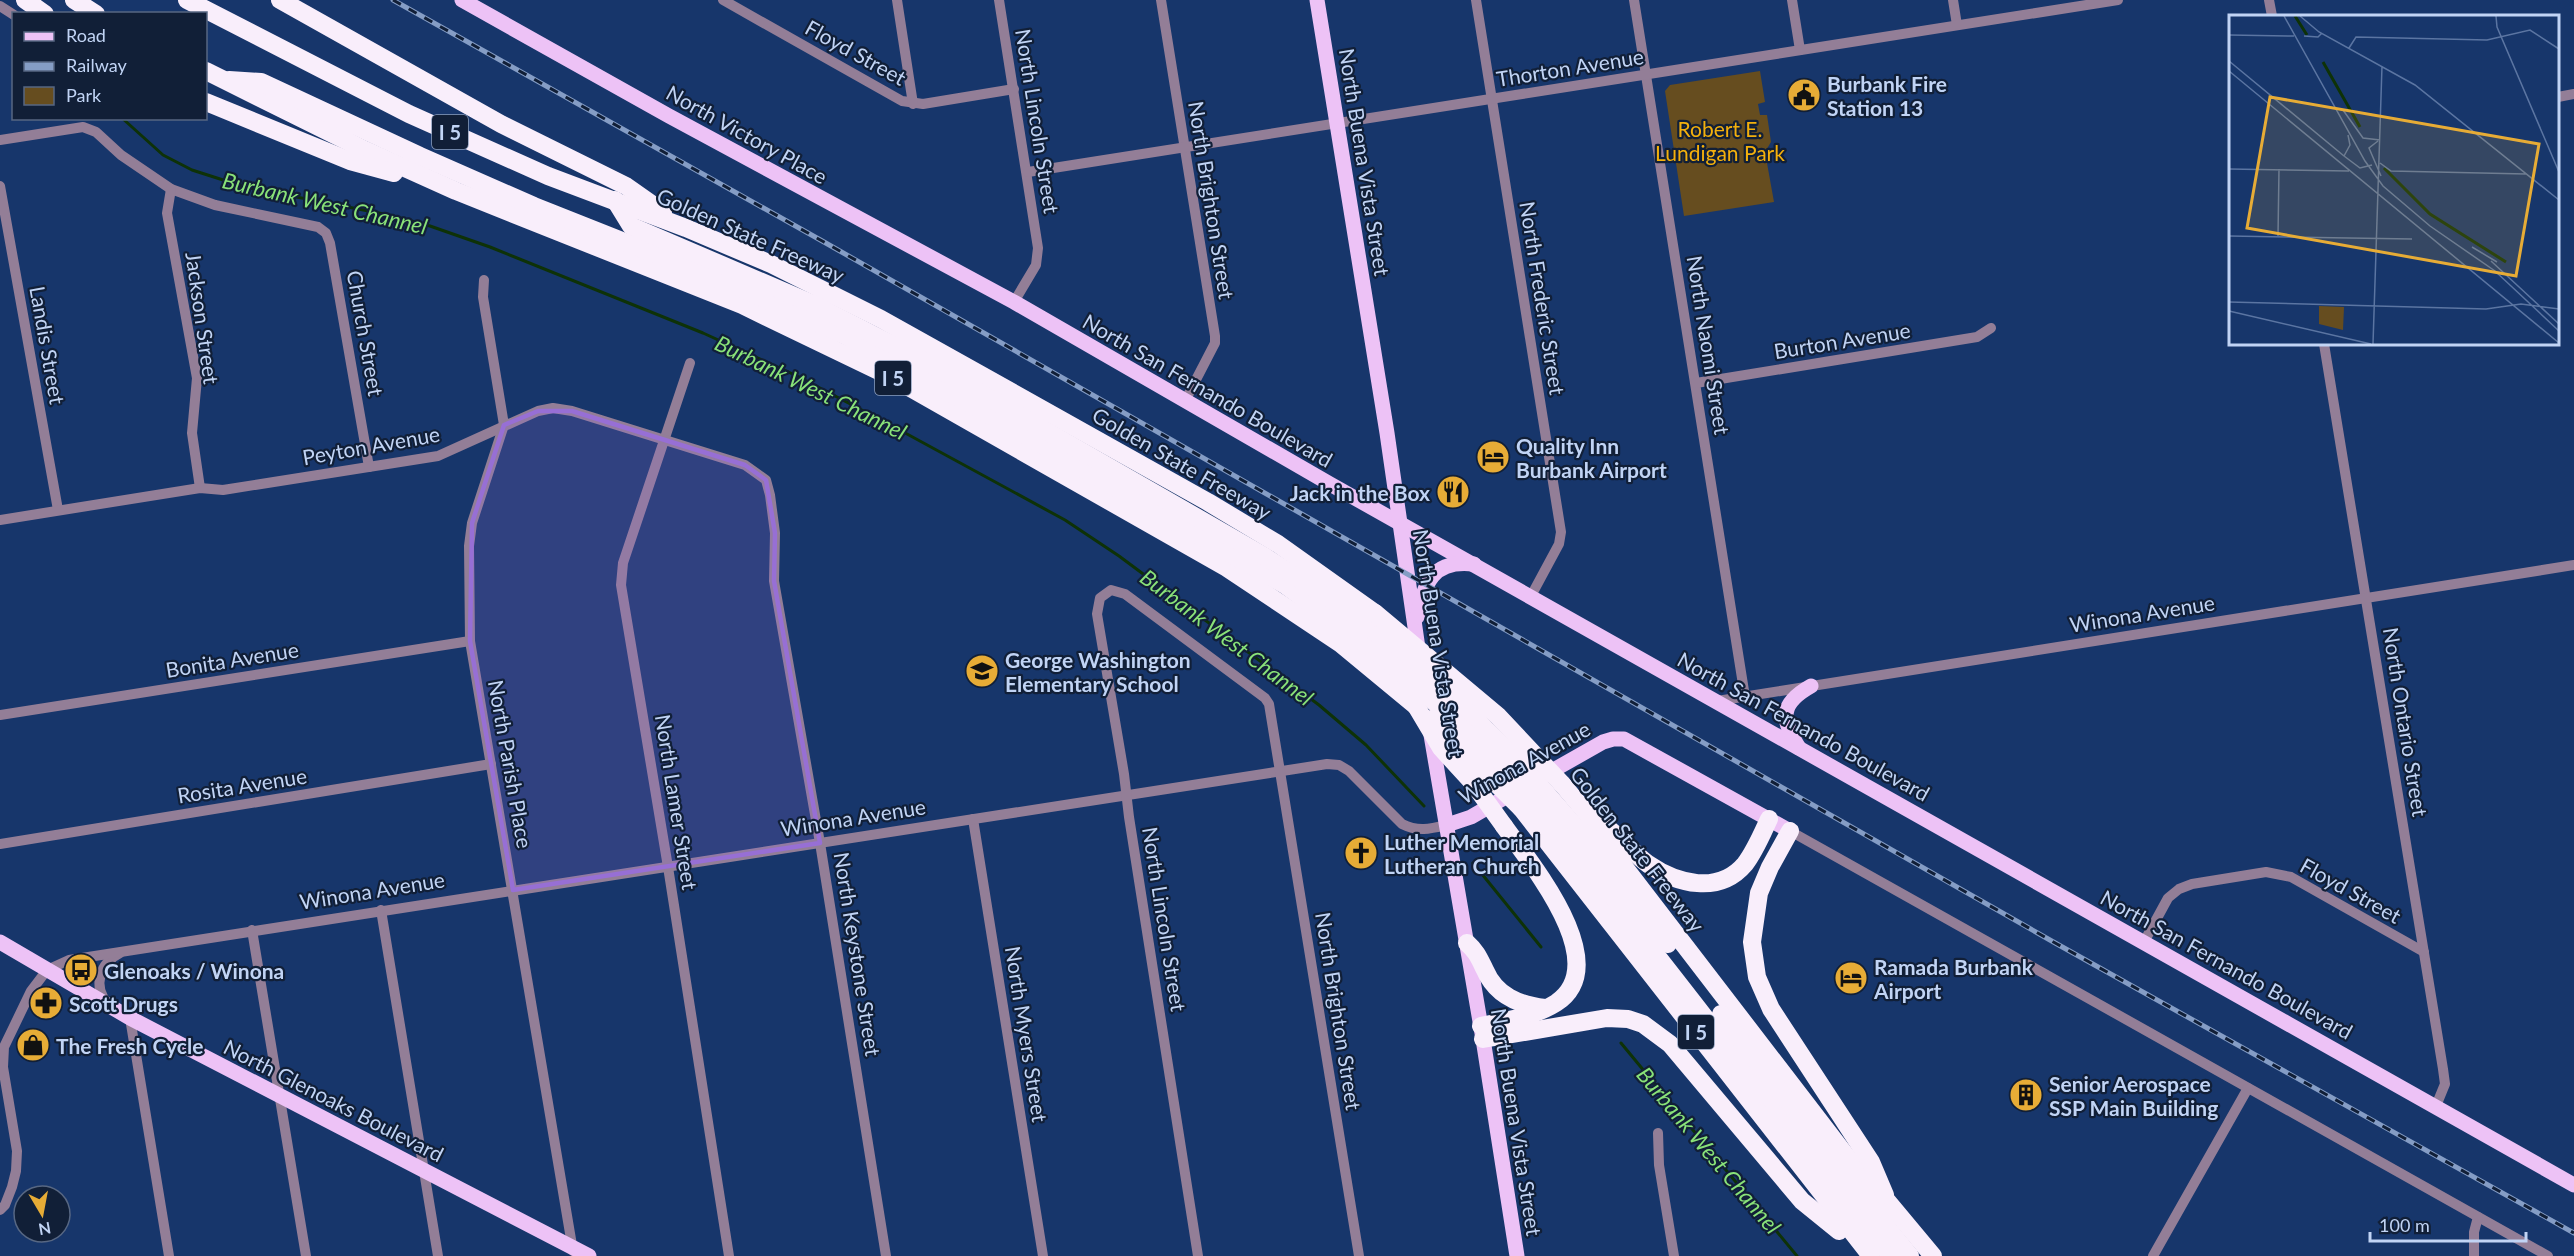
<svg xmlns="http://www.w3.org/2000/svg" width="2574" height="1256" viewBox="0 0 2574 1256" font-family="Lato,sans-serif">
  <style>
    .green { fill: #664d1f }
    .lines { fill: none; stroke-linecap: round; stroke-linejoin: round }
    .stream { stroke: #0e3207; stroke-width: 3 }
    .minor { stroke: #937e97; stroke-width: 10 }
    .major { stroke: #edc2f6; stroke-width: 15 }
    .highway { stroke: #f9eefb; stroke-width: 18 }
    .rail-casing { stroke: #859dc5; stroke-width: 5 }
    .rail { stroke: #111f37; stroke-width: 3; stroke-dasharray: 9; stroke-linecap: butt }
    .highway-bridge { stroke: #f9eefb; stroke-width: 18 }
    .marked { fill: #976fd5; fill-opacity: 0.2; stroke: #976fd5; stroke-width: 4.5; stroke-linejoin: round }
    .labels { text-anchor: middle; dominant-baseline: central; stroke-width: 4.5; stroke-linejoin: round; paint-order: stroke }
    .shield { fill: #111f37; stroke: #8c9ebc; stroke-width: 1.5 }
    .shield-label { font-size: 20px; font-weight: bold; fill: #c1d4f5 }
    .street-label { font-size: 21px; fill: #c1d4f5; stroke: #111f37 }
    .poi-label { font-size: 21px; font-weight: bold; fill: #c1d4f5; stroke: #111f37; text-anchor: start }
    .park-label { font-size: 21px; fill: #f3b00d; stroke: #111f37 }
    .water-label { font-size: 22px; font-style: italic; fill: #89e279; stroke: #111f37 }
    .inset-river { fill: none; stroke: #0e3207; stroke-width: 3 }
    .inset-road { fill: none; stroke: #5b75a2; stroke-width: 1.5 }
    .view { fill: #e7ac36; fill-opacity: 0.15; stroke: #e7ac36; stroke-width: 3 }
    .inset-edge { fill: none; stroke: #c1d4f5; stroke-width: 3 }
  </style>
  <rect width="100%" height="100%" fill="#17366b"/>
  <!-- green -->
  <polygon class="green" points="1760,71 1765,102 1758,104 1760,115 1767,115 1771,142 1765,152 1774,202 1684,216 1665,91 1670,85"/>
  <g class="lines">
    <!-- stream -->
    <g class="stream">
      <polyline points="122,118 163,155 192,170 245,187 389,215 430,226 490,247 703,333 797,376 896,428 1065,520 1119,556 1319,705 1366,745 1424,806"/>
      <polyline points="1473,863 1541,947"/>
      <polyline points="1621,1043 1797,1256"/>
    </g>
    <!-- minor -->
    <g class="minor">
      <polyline points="723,0 902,101 923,104 1014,89"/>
      <polyline points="897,0 913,104"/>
      <polyline points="999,0 1038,248 1036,265 1014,302"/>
      <polyline points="1161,0 1215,336 1215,343 1185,401"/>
      <polyline points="1476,0 1561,532 1559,544 1531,596"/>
      <polyline points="1634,0 1745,697"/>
      <polyline points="1792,0 1800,50"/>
      <polyline points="1953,0 1957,25"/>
      <polyline points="2269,0 2272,16"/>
      <polyline points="0,6 14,15"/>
      <polyline points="2558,97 2574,94"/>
      <polyline points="0,140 83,127 96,132 121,155 171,189 215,205 318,227 326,233 330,243 369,467"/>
      <polyline points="1028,172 2118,0"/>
      <polyline points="0,186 58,510"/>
      <polyline points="171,189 167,213 197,378 192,433 200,488"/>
      <polyline points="484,280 483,297 504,425 472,523 469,546 470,641 573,1251"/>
      <polyline points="2324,344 2443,1069 2445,1084 2436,1106"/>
      <polyline points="690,363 623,563 621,585 668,867 729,1256"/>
      <polyline points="1696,383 1977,337 1991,328"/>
      <polyline points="0,520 200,488 223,490 438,456 538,411 553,408 572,411 745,465 766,480 770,495 775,533 774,581 820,843 886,1256"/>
      <polyline points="1717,701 2574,565"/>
      <polyline points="0,715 470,641"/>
      <polyline points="973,819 1043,1256"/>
      <polyline points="1790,831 2548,1256"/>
      <polyline points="0,844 491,764"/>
      <polyline points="381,910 438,1256"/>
      <polyline points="252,930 306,1256"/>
      <polyline points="2144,942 2168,898 2179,889 2192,884 2266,872 2291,877 2424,952"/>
      <path d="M108,1004C92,986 100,963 120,953"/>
      <polyline points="130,1018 169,1256"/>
      <polyline points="1658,1133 1659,1165 1674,1256"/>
      <path d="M0,1210L5,1205L12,1187L16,1171L17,1151L3,1067L4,1047L31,991L47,970L69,960L1327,764L1339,765L1349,771L1402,824C1418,832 1430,829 1447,825"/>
      <polyline points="1198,1256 1129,817 1124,774 1097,614 1100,598 1111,590 1125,594 1265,698 1269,704 1359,1256"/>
      <polyline points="2153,1256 2248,1088"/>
      <polyline points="2474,1256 2474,1232 2478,1217"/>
    </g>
    <!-- major -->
    <g class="major">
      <polyline points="462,0 669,116 1014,302 1330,484 2574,1185"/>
      <polyline points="1317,0 1387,433 1419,655"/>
      <path d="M1417,617C1425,583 1432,559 1474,564"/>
      <polyline points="1431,735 1483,1039 1517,1256"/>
      <path d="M1799,748C1781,719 1779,704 1811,686"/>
      <polyline points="1543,776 1603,742 1613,739 1624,739 1790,831"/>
      <polyline points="1447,825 1471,817 1516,791"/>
      <polyline points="0,942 130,1018 589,1256"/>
    </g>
    <!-- highway -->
    <g class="highway">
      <polyline points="25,0 45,14"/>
      <polyline points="74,0 96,14"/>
      <polyline points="187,0 409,114 548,176 686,228 771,264 881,319 1208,502 1278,544 1375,613"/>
      <polyline points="280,0 501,124 626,186 663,212"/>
      <polyline points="206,71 365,150 456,191 742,305 891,377 1227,568 1341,644 1416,706"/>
      <polyline points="229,80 261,82 420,156 534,206 743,289 846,336 981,410 1285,585 1382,656"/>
      <polyline points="206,102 350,161 394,173"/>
      <polyline points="615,200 631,226 813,304 928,363 1264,556 1351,613 1378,635"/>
      <polyline points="1562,784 1588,815 1599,834 1867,1183 1888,1202 1933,1256"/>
      <polyline points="1546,793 1588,841 1668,944"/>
      <path d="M1534,801C1655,950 1771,1105 1891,1256"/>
      <polyline points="1521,808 1871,1256"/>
      <path d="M1595,819C1616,831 1629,850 1648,864C1677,884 1719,895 1745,864C1755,851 1762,834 1769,819"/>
      <polyline points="1790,831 1770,867 1759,893 1752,942 1757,977 1771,1009 1871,1162 1885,1195"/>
      <path d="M1467,943C1477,952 1479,958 1485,970C1496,996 1519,1005 1545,1008"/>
      <polyline points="1721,1014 1846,1177 1910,1256"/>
      <path d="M1481,1026C1506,1020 1534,1017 1556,1003C1615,964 1531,864 1504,826"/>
      <polyline points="1483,1039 1607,1018 1628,1019 1643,1024 1670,1044 1802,1201 1839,1231"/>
    </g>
    <defs>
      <polyline id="rail" points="393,0 824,242 2057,944 2574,1233"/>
    </defs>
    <!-- rail casing -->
    <use href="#rail" class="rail-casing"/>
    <!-- rail -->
    <use href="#rail" class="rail"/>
    <!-- highway-bridge -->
    <g class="highway-bridge">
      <polyline points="1375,613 1498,716 1562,784"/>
      <path d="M1378,635C1439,683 1496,735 1546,793"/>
      <path d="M1382,656C1436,702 1486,749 1534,801"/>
      <polyline points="1416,706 1441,748 1473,783 1504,826"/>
      <polyline points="1431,719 1521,808"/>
    </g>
  </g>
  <!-- marked area -->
  <path class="marked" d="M538,411H572L745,465L766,480L775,533L774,581L820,843L513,890L470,641L472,523L504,425Z"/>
  <!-- icons -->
  <defs>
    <symbol id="civic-disc" viewBox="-11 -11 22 22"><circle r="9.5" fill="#e7ac36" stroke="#111f37"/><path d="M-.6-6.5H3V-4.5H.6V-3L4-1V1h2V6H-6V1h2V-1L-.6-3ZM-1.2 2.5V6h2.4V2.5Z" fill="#111"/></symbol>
    <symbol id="hotel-disc" viewBox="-11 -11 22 22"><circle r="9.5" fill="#e7ac36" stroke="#111f37"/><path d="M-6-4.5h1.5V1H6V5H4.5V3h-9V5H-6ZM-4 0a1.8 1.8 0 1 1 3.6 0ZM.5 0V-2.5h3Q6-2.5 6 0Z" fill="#111"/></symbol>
    <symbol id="restaurant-disc" viewBox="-11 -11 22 22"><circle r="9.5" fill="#e7ac36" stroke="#111f37"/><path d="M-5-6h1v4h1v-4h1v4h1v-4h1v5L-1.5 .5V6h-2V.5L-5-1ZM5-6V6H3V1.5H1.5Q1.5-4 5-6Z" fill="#111"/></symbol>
    <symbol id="school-disc" viewBox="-11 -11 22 22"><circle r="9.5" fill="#e7ac36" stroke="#111f37"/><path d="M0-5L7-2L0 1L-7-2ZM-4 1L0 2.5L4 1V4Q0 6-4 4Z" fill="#111"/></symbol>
    <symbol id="church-disc" viewBox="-11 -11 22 22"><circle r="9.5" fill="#e7ac36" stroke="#111f37"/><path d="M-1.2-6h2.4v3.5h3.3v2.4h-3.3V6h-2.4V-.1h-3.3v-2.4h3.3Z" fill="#111"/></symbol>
    <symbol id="bus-disc" viewBox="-11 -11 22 22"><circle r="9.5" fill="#e7ac36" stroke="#111f37"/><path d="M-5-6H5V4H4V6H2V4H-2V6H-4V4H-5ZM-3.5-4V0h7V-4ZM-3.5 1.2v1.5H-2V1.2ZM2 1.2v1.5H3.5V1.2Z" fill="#111"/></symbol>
    <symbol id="pharmacy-disc" viewBox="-11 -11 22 22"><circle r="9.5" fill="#e7ac36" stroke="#111f37"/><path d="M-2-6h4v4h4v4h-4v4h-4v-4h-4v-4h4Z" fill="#111"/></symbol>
    <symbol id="shop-disc" viewBox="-11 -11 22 22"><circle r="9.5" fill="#e7ac36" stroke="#111f37"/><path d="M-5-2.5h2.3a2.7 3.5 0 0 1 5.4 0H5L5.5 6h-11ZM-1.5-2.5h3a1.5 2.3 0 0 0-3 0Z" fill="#111"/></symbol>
    <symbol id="building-disc" viewBox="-11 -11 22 22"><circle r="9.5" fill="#e7ac36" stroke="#111f37"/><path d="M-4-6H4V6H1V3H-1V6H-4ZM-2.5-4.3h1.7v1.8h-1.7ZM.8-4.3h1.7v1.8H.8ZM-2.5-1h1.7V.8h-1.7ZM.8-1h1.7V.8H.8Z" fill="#111"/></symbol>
  </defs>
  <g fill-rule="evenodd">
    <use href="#civic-disc" x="1785" y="76" width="38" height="38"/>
    <use href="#hotel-disc" x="1474" y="438" width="38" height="38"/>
    <use href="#restaurant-disc" x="1434" y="473" width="38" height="38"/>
    <use href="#school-disc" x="963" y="652" width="38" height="38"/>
    <use href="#church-disc" x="1342" y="834" width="38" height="38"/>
    <use href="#bus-disc" x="62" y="951" width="38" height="38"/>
    <use href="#hotel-disc" x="1832" y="959" width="38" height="38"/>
    <use href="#pharmacy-disc" x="27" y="984" width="38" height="38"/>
    <use href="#shop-disc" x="14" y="1026" width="38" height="38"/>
    <use href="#building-disc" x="2007" y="1076" width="38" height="38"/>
  </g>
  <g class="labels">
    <!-- shield labels -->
    <g class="shield">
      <rect x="432" y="115" width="36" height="34" rx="4.5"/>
      <rect x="875" y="361" width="36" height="34" rx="4.5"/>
      <rect x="1678" y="1015" width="36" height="34" rx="4.5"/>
    </g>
    <g class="shield-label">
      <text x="450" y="132">I 5</text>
      <text x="893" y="378">I 5</text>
      <text x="1696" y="1032">I 5</text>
    </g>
    <!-- street labels -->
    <g class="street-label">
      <text transform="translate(856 52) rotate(29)">Floyd Street</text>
      <text transform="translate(1570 67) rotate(-9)">Thorton Avenue</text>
      <text transform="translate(1038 121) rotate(81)">North Lincoln Street</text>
      <text transform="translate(747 134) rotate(29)">North Victory Place</text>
      <text transform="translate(1365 162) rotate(81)">North Buena Vista Street</text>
      <text transform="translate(1212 200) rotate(81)">North Brighton Street</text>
      <text transform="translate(751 235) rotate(24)">Golden State Freeway</text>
      <text transform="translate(1543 298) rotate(81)">North Frederic Street</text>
      <text transform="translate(203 318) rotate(82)">Jackson Street</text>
      <text transform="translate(366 333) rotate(80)">Church Street</text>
      <text transform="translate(1842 340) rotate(-9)">Burton Avenue</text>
      <text transform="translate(48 345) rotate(80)">Landis Street</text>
      <text transform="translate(1709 345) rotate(81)">North Naomi Street</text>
      <text transform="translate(1208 390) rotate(30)">North San Fernando Boulevard</text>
      <text transform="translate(371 445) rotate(-10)">Peyton Avenue</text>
      <text transform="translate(1182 463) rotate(30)">Golden State Freeway</text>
      <text transform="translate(2142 613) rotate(-9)">Winona Avenue</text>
      <text transform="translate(1439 643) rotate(81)">North Buena Vista Street</text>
      <text transform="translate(232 659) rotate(-9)">Bonita Avenue</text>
      <text transform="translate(2406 722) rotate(81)">North Ontario Street</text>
      <text transform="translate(1804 726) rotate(29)">North San Fernando Boulevard</text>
      <text transform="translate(1524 762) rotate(-29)">Winona Avenue</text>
      <text transform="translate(511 764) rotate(80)">North Parish Place</text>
      <text transform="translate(242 785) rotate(-9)">Rosita Avenue</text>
      <text transform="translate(677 802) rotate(81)">North Lamer Street</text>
      <text transform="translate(853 817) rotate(-9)">Winona Avenue</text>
      <text transform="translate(1638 849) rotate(52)">Golden State Freeway</text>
      <text transform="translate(372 890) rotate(-9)">Winona Avenue</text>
      <text transform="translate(2351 890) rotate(29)">Floyd Street</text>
      <text transform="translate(1165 919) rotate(81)">North Lincoln Street</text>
      <text transform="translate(858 954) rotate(81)">North Keystone Street</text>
      <text transform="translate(2227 964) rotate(29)">North San Fernando Boulevard</text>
      <text transform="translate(1339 1011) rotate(81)">North Brighton Street</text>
      <text transform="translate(1027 1034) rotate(81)">North Myers Street</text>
      <text transform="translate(334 1100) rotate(27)">North Glenoaks Boulevard</text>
      <text transform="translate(1517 1122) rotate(81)">North Buena Vista Street</text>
    </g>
    <!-- poi labels -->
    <g class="poi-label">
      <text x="1827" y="83">Burbank Fire<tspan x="1827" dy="24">Station 13</tspan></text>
      <text x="1516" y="445">Quality Inn<tspan x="1516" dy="24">Burbank Airport</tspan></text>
      <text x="1430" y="492" text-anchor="end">Jack in the Box</text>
      <text x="1005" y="659">George Washington<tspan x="1005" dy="24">Elementary School</tspan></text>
      <text x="1384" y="841">Luther Memorial<tspan x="1384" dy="24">Lutheran Church</tspan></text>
      <text x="1874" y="966">Ramada Burbank<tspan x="1874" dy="24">Airport</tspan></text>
      <text x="104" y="970">Glenoaks / Winona</text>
      <text x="69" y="1003">Scott Drugs</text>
      <text x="56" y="1045">The Fresh Cycle</text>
      <text x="2049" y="1083">Senior Aerospace<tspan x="2049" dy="24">SSP Main Building</tspan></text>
    </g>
    <!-- park labels -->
    <g class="park-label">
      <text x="1720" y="128">Robert E.<tspan x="1720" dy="24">Lundigan Park</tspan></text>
    </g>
    <!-- water labels -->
    <g class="water-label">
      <text transform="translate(325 203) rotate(13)">Burbank West Channel</text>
      <text transform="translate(811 387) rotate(26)">Burbank West Channel</text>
      <text transform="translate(1227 637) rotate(37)">Burbank West Channel</text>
      <text transform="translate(1709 1150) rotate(50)">Burbank West Channel</text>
    </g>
  </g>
  <!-- overview -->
  <g transform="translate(2229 15)">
    <rect width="330" height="330" fill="#17366b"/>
    <path d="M90,291L115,292L114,315L90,309Z" fill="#664d1f"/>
    <path class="inset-river" d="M66,1L78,20M94,47L131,112M155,153L201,199L277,247"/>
    <path class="inset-road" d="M55,1L136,146L154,171L201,211L266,256L330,316M71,1L90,17L186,70L330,185M267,1L268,12L330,157M0,20L65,21M75,21L89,22L93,18M120,33L127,22L258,25L301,15L330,34M0,46L115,141M0,56L330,328M114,95L134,123L151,125M149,126L140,133L152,161M115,141L131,153L143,150M115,141L121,130L119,120M151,148L162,156L297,159M0,154L120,156M0,221L183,224M49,221L50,154M243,232L268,247M262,246L330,309M0,287L257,294L292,289L330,294M0,296L142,329M144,329L153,51"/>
    <path class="view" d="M41,82L310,129L287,261L18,213Z"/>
    <rect width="330" height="330" class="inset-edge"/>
  </g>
  <!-- legend -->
  <rect x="12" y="12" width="195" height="108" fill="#111f37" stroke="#576783" stroke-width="1.5"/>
  <rect x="24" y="32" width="30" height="9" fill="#edc2f6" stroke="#576783" stroke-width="1.5"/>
  <text x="66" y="42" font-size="18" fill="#c1d4f5">Road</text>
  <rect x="24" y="62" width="30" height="9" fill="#859dc5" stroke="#576783" stroke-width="1.5"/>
  <text x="66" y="72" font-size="18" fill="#c1d4f5">Railway</text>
  <rect x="24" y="87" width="30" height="18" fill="#664d1f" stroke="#576783" stroke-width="1.5"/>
  <text x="66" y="102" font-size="18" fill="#c1d4f5">Park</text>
  <!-- north arrow -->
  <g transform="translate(42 1214) rotate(170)"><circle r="28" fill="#111f37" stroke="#576783" stroke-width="1.5"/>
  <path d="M0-4.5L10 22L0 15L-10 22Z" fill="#e7ac36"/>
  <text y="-9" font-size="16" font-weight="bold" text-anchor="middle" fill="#c1d4f5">N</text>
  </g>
  <!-- scale -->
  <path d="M2370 1232v9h156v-9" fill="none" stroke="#c1d4f5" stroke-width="3"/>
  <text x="2379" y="1232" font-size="18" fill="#c1d4f5" stroke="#111f37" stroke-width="4.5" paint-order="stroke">100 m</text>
</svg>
